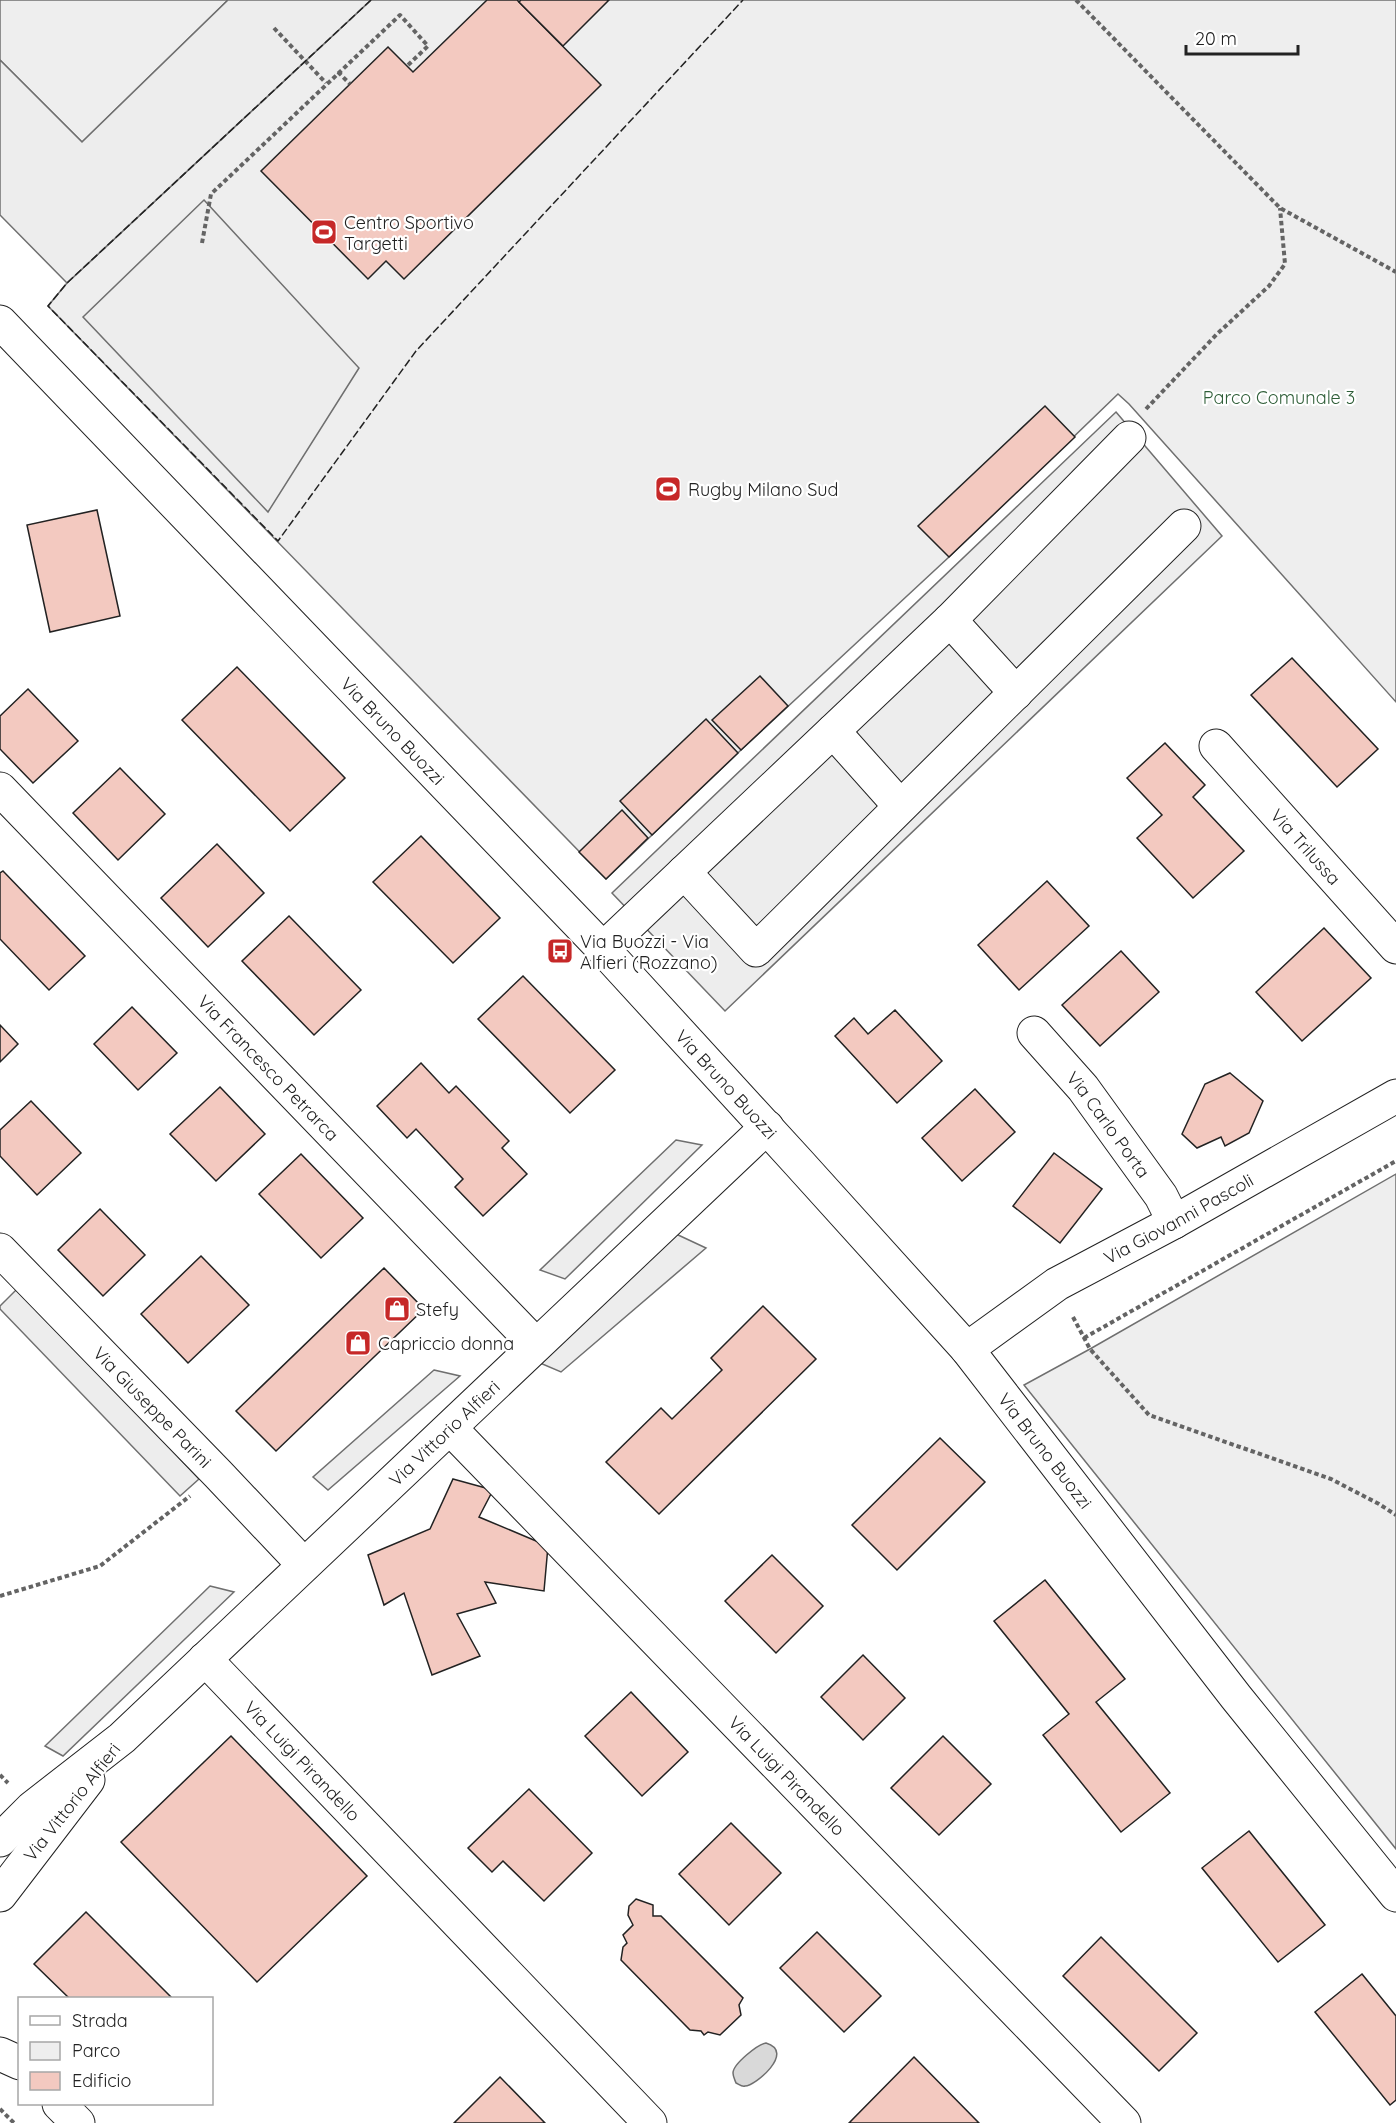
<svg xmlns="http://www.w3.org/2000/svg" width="1396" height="2123" viewBox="0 0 1396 2123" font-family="Quicksand,sans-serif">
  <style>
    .green { fill: #eee; stroke: #6f6f6f; stroke-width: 1.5 }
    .parking { fill: #ededed; stroke: #6f6f6f; stroke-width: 1.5 }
    .water { fill: #d9d9d9; stroke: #6f6f6f; stroke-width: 1.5 }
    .building { fill: #f3c9c0; stroke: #222; stroke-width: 1.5 }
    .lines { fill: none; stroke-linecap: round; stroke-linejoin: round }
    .minor-casing { stroke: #222; stroke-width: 35 }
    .major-casing { stroke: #222; stroke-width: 35 }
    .path { stroke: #646464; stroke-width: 4; stroke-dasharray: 4.5 3; stroke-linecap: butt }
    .minor { stroke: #fff; stroke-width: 33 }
    .major { stroke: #fff; stroke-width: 33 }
    .fence { stroke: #222; stroke-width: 1.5; stroke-dasharray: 8 3; stroke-linecap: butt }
    .labels { text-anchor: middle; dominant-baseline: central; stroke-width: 4.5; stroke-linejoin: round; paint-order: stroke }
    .poi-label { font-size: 18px; fill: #222; stroke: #fff; text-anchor: start }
    .park-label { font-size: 18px; fill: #2f5e38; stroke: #fff }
    .street-label { font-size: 18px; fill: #222; stroke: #fff }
  </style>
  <rect width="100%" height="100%" fill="#fff"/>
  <!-- green -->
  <g class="green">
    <polygon points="0,0 228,0 82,142 0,60"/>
    <polygon points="371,0 1396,0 1396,702 1129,404 1118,394 949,557 741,750 606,879 48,306 67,283"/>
    <polygon points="1396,1174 1396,1849 1024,1385 1090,1349"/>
  </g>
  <!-- parking -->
  <g class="parking">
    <polygon points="228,0 371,0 67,283 0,215 0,60 82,142"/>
    <polygon points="204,200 359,368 268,512 83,317"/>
    <polygon points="1116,412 1222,536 725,1011 612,893"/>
    <polygon points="676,1140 702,1145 565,1279 540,1270"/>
    <polygon points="676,1234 706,1248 561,1372 540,1363"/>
    <polygon points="18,1288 199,1479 180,1496 0,1309 0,1306"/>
    <polygon points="434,1370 460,1376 328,1490 313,1477"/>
    <polygon points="210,1586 234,1592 63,1756 45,1746"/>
  </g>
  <!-- water -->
  <path class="water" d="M766,2043C796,2052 755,2086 745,2086C742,2087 740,2085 736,2083C735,2080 733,2077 733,2073C733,2064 758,2044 766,2043Z"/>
  <!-- building -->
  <g class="building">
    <polygon points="487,0 517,0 601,85 404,279 386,261 368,279 261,171 388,47 413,72"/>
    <polygon points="521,0 609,0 563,46 519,2"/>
    <polygon points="1045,406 1075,437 949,557 918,526"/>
    <polygon points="97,510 120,616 50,632 27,525"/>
    <polygon points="1292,658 1378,749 1337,787 1251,695"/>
    <polygon points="237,667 345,778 290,831 182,720"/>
    <polygon points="760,676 788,706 741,750 712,720"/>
    <polygon points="28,689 78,741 33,783 0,749 0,716"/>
    <polygon points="706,719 738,753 652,835 620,801"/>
    <polygon points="1165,743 1205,785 1193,797 1244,851 1193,898 1137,838 1162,815 1127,778"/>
    <polygon points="120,768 165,814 118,860 73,813"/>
    <polygon points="622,810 648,838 606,879 579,852"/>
    <polygon points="421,836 500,918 453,963 373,882"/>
    <polygon points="217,844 264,893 208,947 161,898"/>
    <polygon points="3,871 85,956 49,990 0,939 0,873"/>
    <polygon points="1047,881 1089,926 1019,990 978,945"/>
    <polygon points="289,916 361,990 314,1035 242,961"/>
    <polygon points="1324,928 1371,978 1302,1041 1256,992"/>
    <polygon points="1121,951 1159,992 1100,1046 1062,1005"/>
    <polygon points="523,976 615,1070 570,1113 478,1019"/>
    <polygon points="132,1007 177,1053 138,1090 94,1044"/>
    <polygon points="895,1010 942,1061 897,1103 835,1036 854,1018 868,1034"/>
    <polygon points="0,1025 18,1044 0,1062"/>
    <polygon points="421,1063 449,1093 456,1086 509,1141 502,1148 527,1174 483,1216 455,1187 463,1179 416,1129 407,1138 377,1106"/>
    <polygon points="1230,1073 1263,1101 1249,1133 1225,1146 1221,1137 1197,1148 1182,1134 1205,1084"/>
    <polygon points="220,1087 265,1134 216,1181 170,1134"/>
    <polygon points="975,1089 1015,1132 962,1181 922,1138"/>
    <polygon points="31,1101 81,1153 37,1195 0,1156 0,1130"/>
    <polygon points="1054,1153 1102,1189 1060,1243 1013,1206"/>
    <polygon points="301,1154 363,1218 321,1258 259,1194"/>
    <polygon points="100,1209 145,1255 103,1296 58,1250"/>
    <polygon points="201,1256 249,1305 188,1363 141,1314"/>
    <polygon points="384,1268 424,1309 276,1451 236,1411"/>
    <polygon points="763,1306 816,1359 659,1514 606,1462 661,1408 672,1419 722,1370 711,1358"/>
    <polygon points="940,1438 985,1482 897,1570 852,1525"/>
    <polygon points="453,1479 493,1490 479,1517 548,1546 544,1591 485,1582 496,1603 457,1614 480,1656 432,1675 404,1593 384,1605 368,1555 430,1529"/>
    <polygon points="772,1555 823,1606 776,1653 725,1601"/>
    <polygon points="1045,1580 1125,1679 1096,1702 1170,1793 1121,1832 1043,1735 1069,1714 994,1621"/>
    <polygon points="863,1655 905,1698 863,1740 821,1697"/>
    <polygon points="631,1692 688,1752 642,1796 585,1736"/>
    <polygon points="231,1736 367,1876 257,1982 121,1842"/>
    <polygon points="943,1736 991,1784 939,1835 891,1788"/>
    <polygon points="529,1789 592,1853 544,1901 503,1861 492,1872 468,1848"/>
    <polygon points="731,1823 781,1873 729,1925 679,1874"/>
    <polygon points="1249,1831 1325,1925 1278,1962 1202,1868"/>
    <polygon points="636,1899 653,1905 653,1916 661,1916 743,1998 739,2005 741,2015 720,2035 708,2032 704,2035 701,2031 690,2030 621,1960 623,1947 627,1943 623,1935 633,1925 628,1915 629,1906"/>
    <polygon points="86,1912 172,1998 69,1998 34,1964"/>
    <polygon points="817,1932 881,1996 844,2032 780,1968"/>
    <polygon points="1101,1937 1197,2033 1159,2071 1063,1976"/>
    <polygon points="1362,1974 1396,2016 1396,2100 1390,2105 1315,2012"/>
    <polygon points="914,2057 979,2123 849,2123"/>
    <polygon points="500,2077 545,2123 454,2123"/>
  </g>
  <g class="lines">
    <defs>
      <g id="minor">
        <polyline points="950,620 1016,693"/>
        <polyline points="833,731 900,806"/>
        <path id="s1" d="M1216,746L1396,947"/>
        <path id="s2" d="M0,789L536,1345"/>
        <polyline points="684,872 756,950 1184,526"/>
        <polyline points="603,949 950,620 1129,438"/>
        <path id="s3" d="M1034,1033L1083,1088L1161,1196L1174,1222"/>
        <path id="s4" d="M0,1250L218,1474L304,1565"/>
        <path id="s5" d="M967,1349L1057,1284L1174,1222L1396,1096"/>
        <path id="s6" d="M450,1428L1124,2123"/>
        <path id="s7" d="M205,1659L650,2123"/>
        <path id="s8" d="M0,1840L32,1808L122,1738L767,1127"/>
        <polyline points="0,1895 88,1780"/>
        <polyline points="0,2054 20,2063"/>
        <polyline points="59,2104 78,2123"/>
      </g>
      <g id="major">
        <path id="s9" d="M0,322L603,949L798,1162L967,1349L1236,1697L1396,1895"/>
      </g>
    </defs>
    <!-- minor casing -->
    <use href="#minor" class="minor-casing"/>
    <!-- major casing -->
    <use href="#major" class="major-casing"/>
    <!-- path -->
    <g class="path">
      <polyline points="1076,0 1280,208 1396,272"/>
      <polyline points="274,28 326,83"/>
      <polyline points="338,72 350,84"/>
      <polyline points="202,243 211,194 400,15 428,46 407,66"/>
      <polyline points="1146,409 1217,334 1269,286 1285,264 1280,208"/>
      <polyline points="1073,1317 1090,1349 1149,1415 1331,1479 1379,1504 1396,1515"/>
      <polyline points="1084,1338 1396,1161"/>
      <polyline points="0,1596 100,1566 190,1496"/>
      <polyline points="0,1775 8,1783"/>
      <polyline points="0,2109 14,2123"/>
    </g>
    <!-- minor -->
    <use href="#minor" class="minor"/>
    <!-- major -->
    <use href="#major" class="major"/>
    <!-- fence -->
    <polyline class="fence" points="371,0 67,283 48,306 278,541 416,351 743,0"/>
  </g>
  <!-- icons -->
  <defs>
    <symbol id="stadium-square" viewBox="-11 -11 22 22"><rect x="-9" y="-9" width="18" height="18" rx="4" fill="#c62828" stroke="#fff"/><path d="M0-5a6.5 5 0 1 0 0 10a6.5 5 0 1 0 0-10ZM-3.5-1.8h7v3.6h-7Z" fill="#fff"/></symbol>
    <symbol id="bus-square" viewBox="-11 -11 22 22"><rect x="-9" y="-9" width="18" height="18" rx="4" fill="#c62828" stroke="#fff"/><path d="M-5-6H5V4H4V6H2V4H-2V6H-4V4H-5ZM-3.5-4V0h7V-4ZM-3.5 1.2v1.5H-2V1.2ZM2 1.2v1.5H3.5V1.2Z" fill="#fff"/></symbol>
    <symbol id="shop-square" viewBox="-11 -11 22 22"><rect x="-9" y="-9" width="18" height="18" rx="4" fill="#c62828" stroke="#fff"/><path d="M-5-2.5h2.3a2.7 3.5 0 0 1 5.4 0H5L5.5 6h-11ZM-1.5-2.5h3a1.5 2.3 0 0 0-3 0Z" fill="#fff"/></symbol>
  </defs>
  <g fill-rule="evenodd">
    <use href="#stadium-square" x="309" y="217" width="30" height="30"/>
    <use href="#stadium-square" x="653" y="474" width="30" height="30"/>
    <use href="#bus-square" x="545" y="936" width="30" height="30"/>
    <use href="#shop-square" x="382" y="1294" width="30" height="30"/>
    <use href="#shop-square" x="343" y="1328" width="30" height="30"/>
  </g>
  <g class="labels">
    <!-- poi labels -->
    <g class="poi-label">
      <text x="344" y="222">Centro Sportivo<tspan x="344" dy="21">Targetti</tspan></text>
      <text x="688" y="489">Rugby Milano Sud</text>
      <text x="580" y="941">Via Buozzi - Via<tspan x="580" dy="21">Alfieri (Rozzano)</tspan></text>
      <text x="416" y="1309">Stefy</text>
      <text x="378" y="1343">Capriccio donna</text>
    </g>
    <!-- park labels -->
    <g class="park-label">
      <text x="1279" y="397">Parco Comunale 3</text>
    </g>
    <!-- street labels -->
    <g class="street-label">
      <text stroke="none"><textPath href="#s9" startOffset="567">Via Bruno Buozzi</textPath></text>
      <text stroke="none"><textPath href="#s1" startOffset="135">Via Trilussa</textPath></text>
      <text stroke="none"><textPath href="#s2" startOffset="387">Via Francesco Petrarca</textPath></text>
      <text stroke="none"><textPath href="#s9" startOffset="1053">Via Bruno Buozzi</textPath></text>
      <text stroke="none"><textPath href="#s3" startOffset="118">Via Carlo Porta</textPath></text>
      <text stroke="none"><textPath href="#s5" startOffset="249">Via Giovanni Pascoli</textPath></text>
      <text stroke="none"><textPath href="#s4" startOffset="219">Via Giuseppe Parini</textPath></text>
      <text stroke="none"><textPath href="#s8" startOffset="603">Via Vittorio Alfieri</textPath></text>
      <text stroke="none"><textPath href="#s9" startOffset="1539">Via Bruno Buozzi</textPath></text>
      <text stroke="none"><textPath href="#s7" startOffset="141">Via Luigi Pirandello</textPath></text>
      <text stroke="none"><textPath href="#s6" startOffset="484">Via Luigi Pirandello</textPath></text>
      <text transform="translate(72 1802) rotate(-52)">Via Vittorio Alfieri</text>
    </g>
  </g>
  <!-- legend -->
  <rect x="18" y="1997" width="195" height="108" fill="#ffffff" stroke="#a7a7a7" stroke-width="1.5"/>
  <rect x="30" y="2016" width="30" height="9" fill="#ffffff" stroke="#a7a7a7" stroke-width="1.5"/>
  <text x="72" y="2027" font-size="18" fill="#222222">Strada</text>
  <rect x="30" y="2042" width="30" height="18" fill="#eeeeee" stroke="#a7a7a7" stroke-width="1.5"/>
  <text x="72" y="2057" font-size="18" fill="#222222">Parco</text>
  <rect x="30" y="2072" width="30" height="18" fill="#f3c9c0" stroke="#a7a7a7" stroke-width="1.5"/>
  <text x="72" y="2087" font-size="18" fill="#222222">Edificio</text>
  <!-- scale -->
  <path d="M1186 45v9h112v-9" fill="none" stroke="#222222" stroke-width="3"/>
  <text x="1195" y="45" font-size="18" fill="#222222" stroke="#ffffff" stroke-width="4.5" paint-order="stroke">20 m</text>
</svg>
